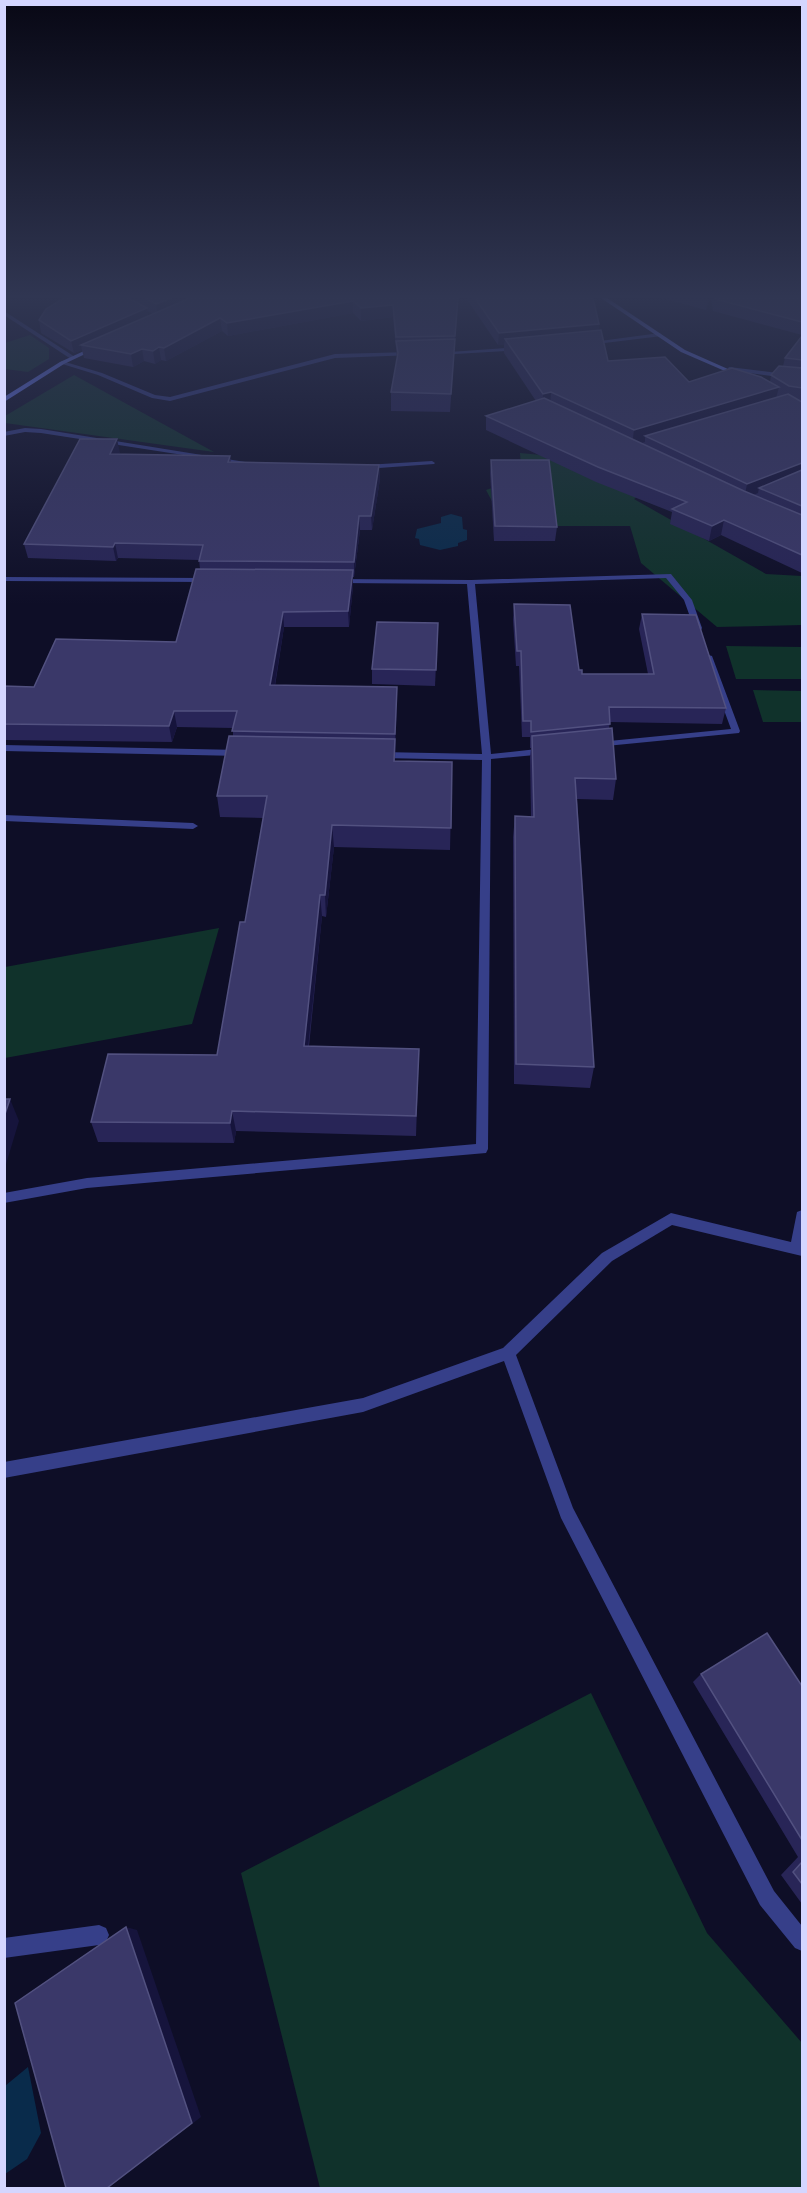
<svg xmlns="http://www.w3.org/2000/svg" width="807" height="2193" viewBox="0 0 807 2193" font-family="Arial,sans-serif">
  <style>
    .green { fill: #10322b }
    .water { fill: #092b4b }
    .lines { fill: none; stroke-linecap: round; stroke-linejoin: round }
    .lane { fill: #363f89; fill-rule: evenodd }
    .street { fill: #363f89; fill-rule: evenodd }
    .secondary { fill: #6b7eff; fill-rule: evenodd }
    .wall { fill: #282557; fill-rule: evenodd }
    .shaded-wall { fill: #16143c }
    .building { fill: #3a3869; stroke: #525180; stroke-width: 1.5 }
  </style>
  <rect width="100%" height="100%" fill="#0e0e27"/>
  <!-- green -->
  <g class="green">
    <polygon points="30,335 49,348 49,359 28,372 5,369 5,343"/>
    <polygon points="74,375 214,452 5,423 5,416"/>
    <polygon points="520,453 617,462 656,483 634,499 766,574 802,576 802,625 717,627 641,563 630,526 505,526 486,490 522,478"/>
    <polygon points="726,646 802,647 802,679 736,679"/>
    <polygon points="753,690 802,691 802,722 763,722"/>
    <polygon points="219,928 192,1024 5,1058 5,967"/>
    <polygon points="591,1693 707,1933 802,2043 802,2188 320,2188 241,1873"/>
  </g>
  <!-- water -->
  <g class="water">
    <polygon points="451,514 462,517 463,529 467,530 467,540 458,543 458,546 440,550 420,545 419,539 415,538 417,529 441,523 441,517"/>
    <polygon points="28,2067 41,2133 27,2159 5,2174 5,2086"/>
  </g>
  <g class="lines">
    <!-- lane -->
    <g class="lane">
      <polygon points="660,333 662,336 588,345 585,343"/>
      <polygon points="520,347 522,350 438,355 435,353"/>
      <polygon points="412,352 414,355 335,358 170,401 152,398 98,375 59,363 62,361 102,373 155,395 170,397 335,354"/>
    </g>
    <!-- street -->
    <g class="street">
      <polygon points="4,311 75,357 76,358 71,359 4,315"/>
      <polygon points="729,367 802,376 802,380 727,370"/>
      <polygon points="25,428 41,429 264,465 261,467 41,433 25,432 4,436 4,432"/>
      <polygon points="432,461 435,463 434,464 365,469 362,467 365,465"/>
      <polygon points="671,574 692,600 702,628 701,630 694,628 684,600 666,578 475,584 491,754 546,748 550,751 546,754 491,759 488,1149 486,1153 87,1188 4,1203 4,1193 87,1178 476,1144 482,760 381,758 377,755 381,752 482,754 467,584 339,583 335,581 339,579 471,580"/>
      <polygon points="4,577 207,578 211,580 207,582 4,581"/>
      <polygon points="705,654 712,656 740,731 739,733 596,747 595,745 599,742 731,729 704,656"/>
      <polygon points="4,745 240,750 244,753 240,756 4,751"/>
      <polygon points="4,815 193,823 198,826 193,829 4,821"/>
      <polygon points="802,1210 802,1256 672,1225 612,1261 516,1355 573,1508 774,1891 802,1926 802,1951 795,1948 760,1905 561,1518 504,1361 363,1412 4,1478 4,1462 363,1398 503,1348 602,1253 671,1213 791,1242 797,1212"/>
      <polygon points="99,1925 106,1928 109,1935 106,1942 99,1945 4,1958 4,1938"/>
    </g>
    <!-- secondary -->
    <g class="secondary">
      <polygon points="601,298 607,298 685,350 746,377 741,378 681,352"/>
      <polygon points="95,346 100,347 64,364 4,402 4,397 60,362"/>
    </g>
  </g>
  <!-- wall -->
  <g class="wall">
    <path d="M64,298H458L450,412L391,411V392L397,359L393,317L361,321L353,313L228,336L222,331L166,361L161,360L155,364L144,361L133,367L84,358L82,350L74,353L41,333L39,320ZM147,311L153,314L148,316Z"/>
    <polygon points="466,298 593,298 599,324 598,330 608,361 689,382 770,382 771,375 783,366 785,358 802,336 802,573 721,535 709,541 670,524 672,512 596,482 486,430 486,416 536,401 504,353 504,345 498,345"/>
    <polygon points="661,298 710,298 706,310"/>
    <polygon points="711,298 802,298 802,335 713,311"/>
    <polygon points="120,453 119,454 230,456 231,462 379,465 380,479 372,530 360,530 354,577 353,577 353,586 349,627 284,627 275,686 397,687 395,761 452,762 450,850 334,847 326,917 322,916 309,1046 419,1049 416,1136 236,1131 234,1143 98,1142 91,1122 217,1055 245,922 263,818 220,817 217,796 233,736 233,728 177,727 172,742 4,740 4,686 34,687 176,642 200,569 199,560 118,558 116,561 28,558 24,544"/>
    <polygon points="491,460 557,527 555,541 494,541 490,473"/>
    <polygon points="514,604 579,670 582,674 648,674 639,629 642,614 726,708 722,724 610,722 609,728 616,779 613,800 577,799 594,1067 590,1088 514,1084 513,837 515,816 531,817 530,757 531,748 530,748 530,737 522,737 519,666 516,666 513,620"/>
    <polygon points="438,623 435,686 372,684 372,669"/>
    <polygon points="701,1674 802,1686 802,1904 781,1875 798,1857 693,1682"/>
  </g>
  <!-- shaded-wall -->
  <g class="shaded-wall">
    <polygon points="172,298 205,298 158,317 156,304"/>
    <polygon points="708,298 710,298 706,310"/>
    <polygon points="353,301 353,313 228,336 227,323"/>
    <polygon points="393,305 393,317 361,321 361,308"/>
    <polygon points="147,308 148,320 81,345 82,350 74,353 71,341"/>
    <polygon points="220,318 222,331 166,361 164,348"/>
    <polygon points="599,324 598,336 505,339 504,345 498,345 499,333"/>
    <polygon points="159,347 161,360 155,364 153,351"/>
    <polygon points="142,349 144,361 133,367 131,354"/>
    <polygon points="779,387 775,402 645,436 645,442 632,446 634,430"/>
    <polygon points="551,392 550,407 542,409 543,394"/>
    <polygon points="117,439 120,453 113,468 110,454"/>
    <polygon points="802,463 802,475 759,488 758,493 744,499 747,484"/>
    <polygon points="379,465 380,479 372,530 371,516"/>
    <polygon points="359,516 360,530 354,577 354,562"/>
    <polygon points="724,520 721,535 709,541 712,526"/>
    <polygon points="115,543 118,558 116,561 113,547"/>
    <polygon points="353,570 353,586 349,627 348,611"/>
    <polygon points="283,612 284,627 272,702 270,685"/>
    <polygon points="397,687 397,703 395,750 395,734"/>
    <polygon points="174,711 177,727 172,742 169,726"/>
    <polygon points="332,825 334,847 326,917 325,895"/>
    <polygon points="320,895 322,916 306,1067 304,1046"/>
    <polygon points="10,1099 19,1121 4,1171 4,1117"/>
    <polygon points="232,1111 236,1131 234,1143 230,1123"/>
    <polygon points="126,1927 137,1930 201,2117 108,2188 107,2188"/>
  </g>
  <!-- building -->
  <g class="building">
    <polygon points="64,298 128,298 147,308 71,341 39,320 46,309"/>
    <polygon points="145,298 172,298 156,304"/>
    <polygon points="190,298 458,298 455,336 396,337 393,305 361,308 353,301 227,323 220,318 164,348 159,347 153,351 142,349 131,354 81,345"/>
    <polygon points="475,298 593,298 599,324 499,333"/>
    <polygon points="715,298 802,298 802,322 715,299"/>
    <polygon points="601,330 608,361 665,357 689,382 732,368 761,377 779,387 634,430 551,392 543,394 505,339"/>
    <polygon points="802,336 802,360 785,358"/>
    <polygon points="455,339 451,394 391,392 398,353 396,341"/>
    <polygon points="779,366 802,368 802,388 789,386 771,375"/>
    <polygon points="788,394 802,402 802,463 747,484 645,436"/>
    <polygon points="544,398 744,491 802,515 802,555 724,520 712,526 672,509 687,502 598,467 486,416"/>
    <polygon points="80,439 117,439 110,454 230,456 228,462 379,465 371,516 359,516 354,562 199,561 203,545 115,543 113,547 24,544"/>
    <polygon points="491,460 549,460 557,527 495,526"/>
    <polygon points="802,470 802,506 759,488"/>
    <polygon points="196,569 353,570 348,611 283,612 270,685 397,687 395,734 232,731 237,711 174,711 169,726 4,724 4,686 34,687 56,639 176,642"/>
    <polygon points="514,604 570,605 579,670 582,670 582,674 654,674 642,614 696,615 726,708 609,707 610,724 531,732 531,721 523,721 521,651 517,651"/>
    <polygon points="377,622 438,623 436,670 372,669"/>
    <polygon points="612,728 616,779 575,778 594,1067 516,1064 515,816 534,817 532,736"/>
    <polygon points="229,736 395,739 394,761 452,762 451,828 332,825 325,895 320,895 304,1046 419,1049 416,1116 232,1111 230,1123 91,1122 108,1054 217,1055 240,922 245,922 267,796 217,796"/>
    <polygon points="4,1099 10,1099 4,1117"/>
    <polygon points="767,1633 802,1686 802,1840 701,1674"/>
    <polygon points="802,1862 802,1884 793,1872"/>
    <polygon points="126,1927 192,2123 107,2188 66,2188 15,2003"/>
  </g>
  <!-- sky -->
  <linearGradient id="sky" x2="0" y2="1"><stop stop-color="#080815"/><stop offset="0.49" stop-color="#303652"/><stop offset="1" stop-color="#303652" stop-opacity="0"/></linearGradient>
  <rect width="807" height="605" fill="url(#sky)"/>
  <!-- border -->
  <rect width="807" height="2193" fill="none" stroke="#d4d6ff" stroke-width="12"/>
</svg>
